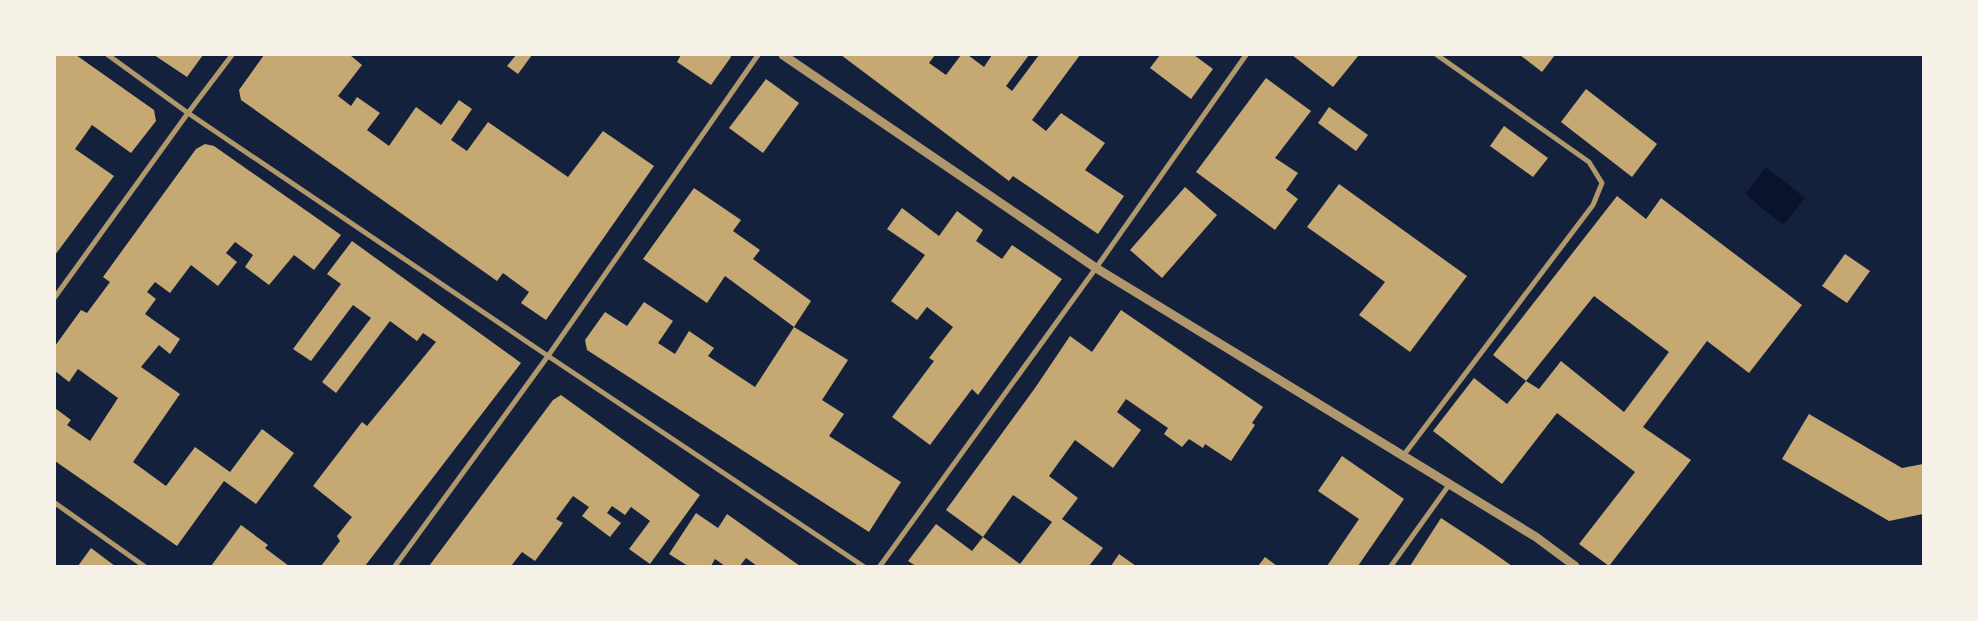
<svg xmlns="http://www.w3.org/2000/svg" width="1978" height="621" viewBox="0 0 1978 621" font-family="Inter,sans-serif">
  <style>
    .water { fill: #0b132b }
    .building { fill: #c6a872; fill-rule: evenodd }
    .lines { fill: none; stroke-linecap: round; stroke-linejoin: round }
    .minor { stroke: #b1986c; stroke-width: 5 }
    .tertiary { stroke: #b1986c; stroke-width: 9 }
  </style>
  <rect width="100%" height="100%" fill="#14213d"/>
  <!-- water -->
  <polygon class="water" points="1766,167 1805,198 1783,225 1745,194"/>
  <!-- building -->
  <g class="building">
    <polygon points="55,55 76,55 154,110 156,121 131,153 92,125 75,149 114,176 55,255"/>
    <polygon points="154,55 203,55 187,77"/>
    <polygon points="264,55 350,55 362,65 338,96 351,106 357,97 380,113 367,130 389,146 416,107 441,125 459,100 472,109 451,140 467,151 488,122 568,177 603,131 654,166 546,320 521,303 529,292 503,273 497,281 241,100 239,90"/>
    <polygon points="516,55 532,55 518,74 507,66"/>
    <polygon points="681,55 730,55 731,57 711,85 677,62"/>
    <polygon points="841,55 935,55 929,63 946,75 961,55 968,55 984,67 992,55 1029,55 1006,86 1012,91 1039,55 1080,55 1032,120 1046,131 1061,113 1105,143 1085,170 1124,196 1098,234 1013,176 1009,181"/>
    <polygon points="1160,55 1194,55 1213,69 1191,99 1150,68"/>
    <polygon points="1292,55 1359,55 1333,87"/>
    <polygon points="1520,55 1555,55 1542,72"/>
    <polygon points="1266,78 1311,111 1275,158 1298,173 1286,190 1298,199 1275,230 1196,172"/>
    <polygon points="766,79 799,103 763,153 729,128"/>
    <polygon points="1586,89 1657,144 1632,177 1561,122"/>
    <polygon points="1329,107 1368,135 1356,151 1318,123"/>
    <polygon points="1504,126 1548,158 1533,177 1490,146"/>
    <polygon points="205,144 214,146 341,235 314,270 294,255 269,285 245,267 253,255 235,242 226,253 237,262 218,286 191,265 170,293 155,282 147,292 156,299 145,314 180,339 170,354 159,345 141,367 180,394 133,462 166,486 195,447 230,472 262,429 294,453 256,504 224,481 177,546 55,461 55,408 71,420 67,425 90,441 118,398 78,369 69,382 55,371 55,346 81,310 87,313 110,282 103,277 196,149"/>
    <polygon points="1339,184 1467,276 1410,352 1359,315 1385,282 1307,227"/>
    <polygon points="1185,187 1217,215 1162,278 1130,250"/>
    <polygon points="694,188 741,220 733,231 760,250 753,259 811,301 794,327 725,276 707,303 643,259"/>
    <path d="M1617,196L1646,219L1661,198L1802,305L1749,373L1707,341L1643,427L1691,460L1609,566L1579,544L1635,472L1557,413L1502,484L1433,431L1474,378L1507,404L1526,381L1493,355ZM1594,296L1669,352L1624,412L1561,361L1539,389L1526,381Z"/>
    <polygon points="902,208 939,236 957,211 983,230 976,241 1002,259 1012,245 1062,279 978,395 972,389 930,445 892,417 934,361 929,358 953,327 927,307 917,320 891,301 925,255 887,229"/>
    <polygon points="352,241 521,363 365,566 321,566 340,541 337,536 352,517 313,486 362,422 367,426 436,342 423,333 417,341 390,321 336,393 322,382 371,318 353,305 311,361 293,349 341,284 327,274"/>
    <polygon points="1845,254 1870,271 1847,303 1822,286"/>
    <polygon points="644,302 673,321 658,343 675,354 689,331 714,348 708,356 755,387 794,327 848,360 822,400 844,414 829,436 901,482 869,532 587,350 585,340 605,312 627,326"/>
    <path d="M1121,310L1263,407L1252,423L1255,425L1231,461L1205,444L1203,448L1189,439L1182,447L1164,434L1168,428L1126,399L1117,412L1141,430L1113,468L1075,440L1049,476L1078,498L1062,519L1103,548L1089,566H916L908,561L936,524L972,551L983,537L946,510L1035,388L1070,336L1092,352ZM1013,495L1052,522L1020,564L983,537Z"/>
    <polygon points="561,395 700,495 650,564 629,549 650,521 631,507 625,515 612,506 607,513 621,523 610,537 582,516 589,507 573,496 556,519 563,523 535,561 522,552 511,566 429,566 553,400"/>
    <polygon points="1809,414 1902,468 1923,464 1923,514 1889,521 1782,459"/>
    <polygon points="1342,456 1404,499 1358,566 1327,566 1359,519 1318,491"/>
    <polygon points="696,513 718,528 727,514 800,566 757,566 746,558 740,566 725,566 715,559 711,566 688,566 669,554"/>
    <polygon points="1441,518 1485,547 1512,566 1410,566"/>
    <polygon points="241,525 268,545 265,548 289,566 211,566"/>
    <polygon points="91,548 115,566 78,566"/>
    <polygon points="1119,554 1136,566 1111,566"/>
    <polygon points="1265,557 1277,566 1258,566"/>
  </g>
  <g class="lines">
    <!-- minor -->
    <g class="minor">
      <polyline points="108,55 188,113 548,356 863,566"/>
      <polyline points="55,297 188,113 232,55"/>
      <polyline points="1403,456 1593,205 1602,183 1589,162 1437,55"/>
      <polyline points="55,503 144,566"/>
      <polyline points="395,566 548,356 758,55"/>
      <polyline points="880,566 1096,268 1246,55"/>
      <polyline points="1391,566 1449,485"/>
    </g>
    <!-- tertiary -->
    <polyline class="tertiary" points="783,55 1096,268 1536,537 1575,566"/>
  </g>
  <!-- border -->
  <rect width="1978" height="621" fill="none" stroke="#f6f1e7" stroke-width="112"/>
</svg>
